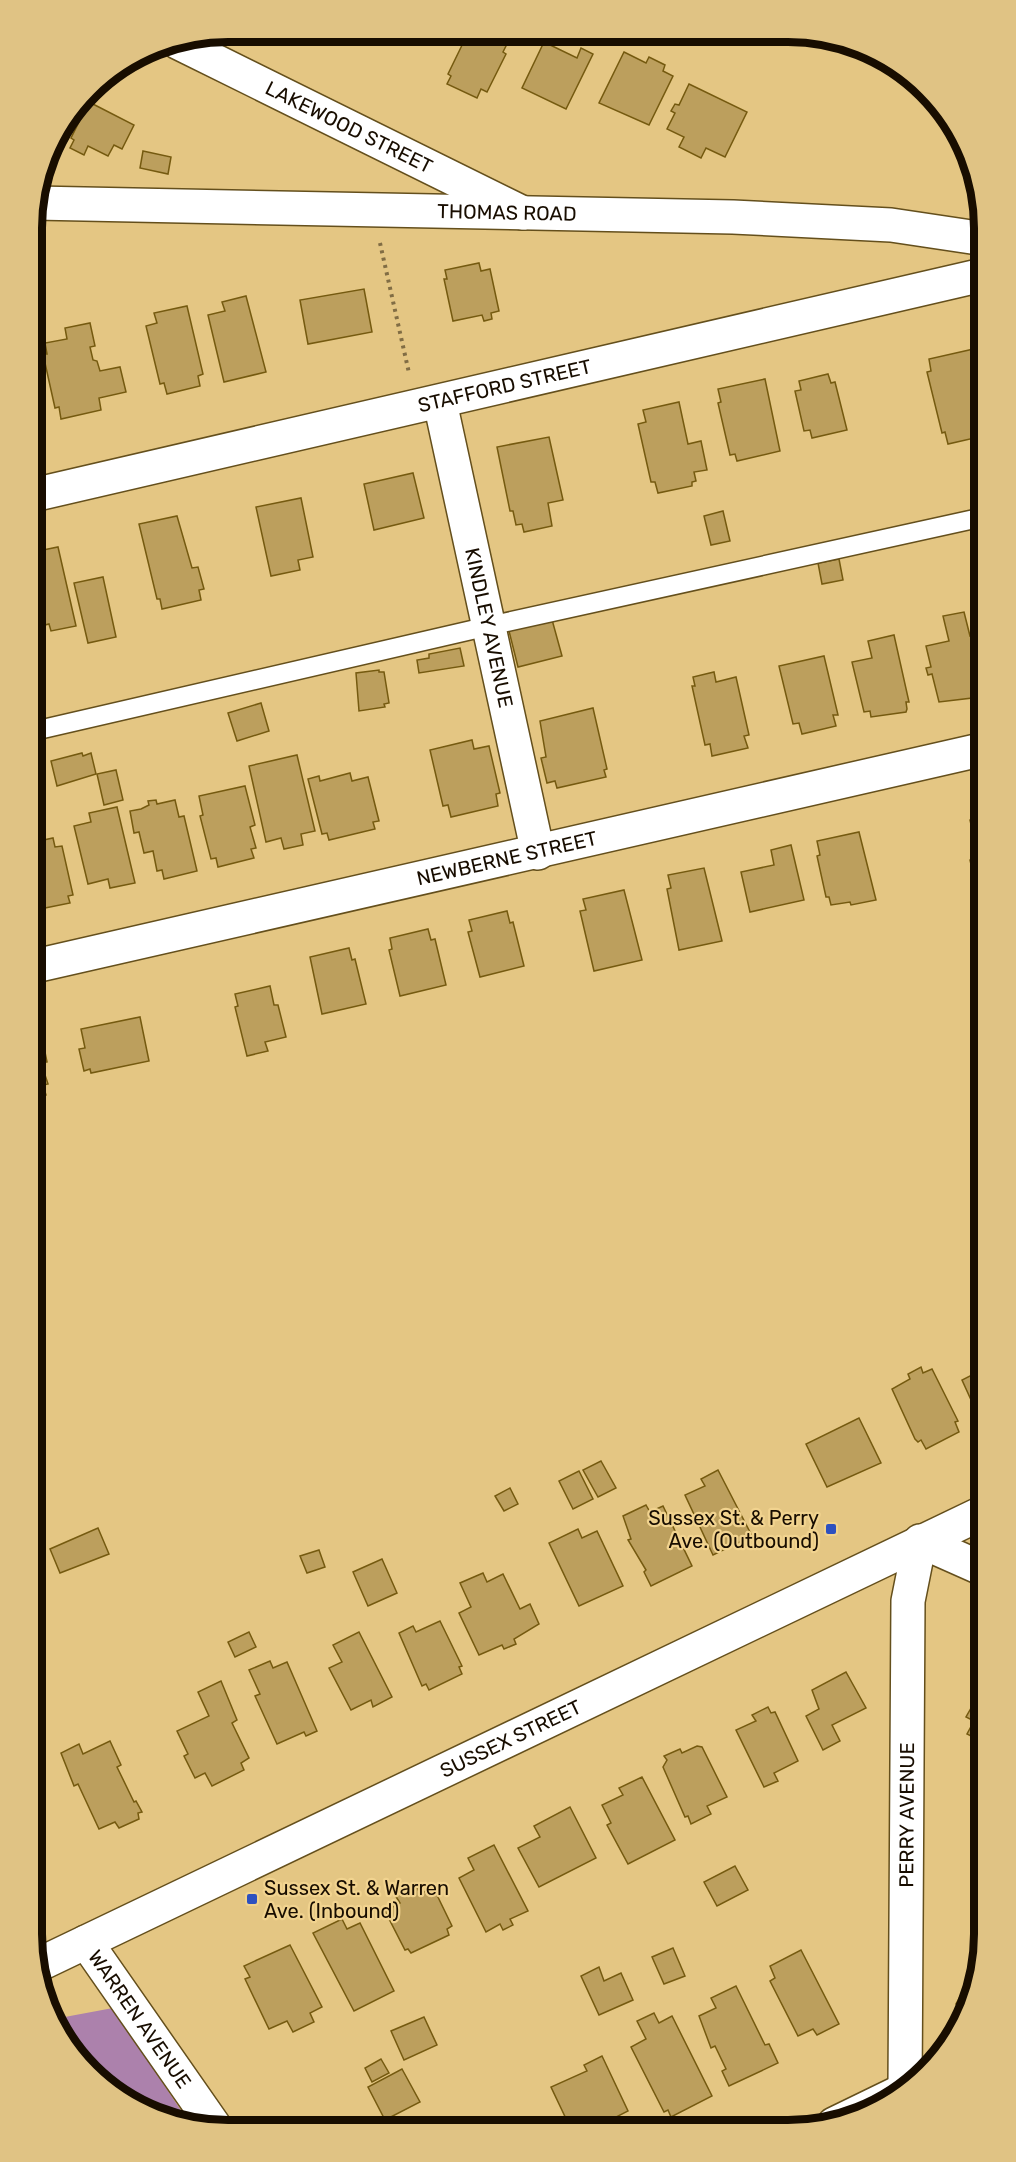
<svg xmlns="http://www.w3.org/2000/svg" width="1016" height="2162" viewBox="0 0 1016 2162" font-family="Rubik,sans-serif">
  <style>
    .forest { fill: #ac81ac }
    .building { fill: #bc9f5d; stroke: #755a10; stroke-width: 1.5 }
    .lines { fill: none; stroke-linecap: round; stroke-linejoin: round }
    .service-casing { stroke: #644f1c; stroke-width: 21 }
    .minor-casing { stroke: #644f1c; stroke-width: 36 }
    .tertiary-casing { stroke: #644f1c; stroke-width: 36 }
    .path { stroke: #816d44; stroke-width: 4; stroke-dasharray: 3 4.5; stroke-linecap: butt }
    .service { stroke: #fff; stroke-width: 18 }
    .minor { stroke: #fff; stroke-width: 33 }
    .tertiary { stroke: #fff; stroke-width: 33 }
    .poi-dot { fill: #2d50bf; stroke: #f1d38f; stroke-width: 2 }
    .labels { text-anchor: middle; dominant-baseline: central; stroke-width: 4.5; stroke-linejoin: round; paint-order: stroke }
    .street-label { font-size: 20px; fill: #180d00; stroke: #f1d38f }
    .poi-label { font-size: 20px; fill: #180d00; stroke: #f1d38f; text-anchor: end }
    .rim { fill: none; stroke: #180d00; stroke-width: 8 }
  </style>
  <rect width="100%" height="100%" fill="#e4c683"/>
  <!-- forest -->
  <polygon class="forest" points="113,2008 192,2127 98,2081 64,2043 54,2019"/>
  <!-- building -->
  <g class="building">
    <polygon points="472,33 495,33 509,40 503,52 506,54 487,92 481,89 477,98 447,84 451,76 448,74 467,35 470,37"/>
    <polygon points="544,42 577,58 581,48 593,54 566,109 522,88"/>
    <polygon points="624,52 646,63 649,57 665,65 663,71 673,76 649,125 599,103"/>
    <polygon points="689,84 747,112 725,157 706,148 701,158 679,147 684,137 667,129 675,113 671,111 675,104 679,105"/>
    <polygon points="89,102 134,125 122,149 114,145 108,156 88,146 84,155 70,148 74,140 71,138"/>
    <polygon points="143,151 171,157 168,174 140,168"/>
    <polygon points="479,263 481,271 490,269 499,311 491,313 492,319 484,321 482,315 453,321 444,279 447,279 445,270"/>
    <polygon points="364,289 372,332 308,344 300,300"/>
    <polygon points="246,296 266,372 224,382 208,315 225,311 222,302"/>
    <polygon points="187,306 203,374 198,376 200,386 167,394 164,383 160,384 146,326 157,323 154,313"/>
    <polygon points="90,323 95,346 90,347 93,360 97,361 100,371 120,367 126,392 99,398 101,410 61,419 59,407 55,408 43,354 47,354 45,343 67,339 65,328"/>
    <polygon points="978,348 979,437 948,444 945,432 942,433 927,372 931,371 929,359"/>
    <polygon points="828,374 831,383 835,382 847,430 812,438 810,430 804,431 795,391 801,390 799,381"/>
    <polygon points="765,379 780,451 737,461 735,454 730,455 718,403 721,402 718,389"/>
    <polygon points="679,402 688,444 701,441 707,470 694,472 696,481 692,482 692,486 658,493 655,482 651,482 638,424 646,422 643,410"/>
    <polygon points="549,437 563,500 548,503 552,526 524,532 522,524 516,525 513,511 510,511 497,447"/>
    <polygon points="413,473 424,518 374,530 364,484"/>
    <polygon points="301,498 313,557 298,560 300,570 271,576 256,507"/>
    <polygon points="723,511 730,541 711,545 704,516"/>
    <polygon points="177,516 192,568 198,567 204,589 199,590 201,600 162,609 160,599 157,599 139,524"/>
    <polygon points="58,547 76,626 51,631 49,624 33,628 33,552"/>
    <polygon points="839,559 843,580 822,584 818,563"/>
    <polygon points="103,577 116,637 88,643 74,583"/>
    <polygon points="964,612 970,636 979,634 980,692 971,694 972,698 939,702 932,674 928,675 926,668 931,667 926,646 949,641 943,616"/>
    <polygon points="551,616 562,656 518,667 508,627"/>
    <polygon points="894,635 909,702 906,702 907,709 906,712 871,717 870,711 864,712 852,662 872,658 868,641"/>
    <polygon points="460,648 464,666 419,673 417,660 429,658 429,654"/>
    <polygon points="824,656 838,715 833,715 836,726 802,734 799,723 793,724 779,666"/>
    <polygon points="379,670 379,672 384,672 389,703 384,704 385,707 359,711 356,673"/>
    <polygon points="714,672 716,682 736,677 749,735 744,736 748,748 712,756 710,744 705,745 692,686 695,686 693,677"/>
    <polygon points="261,703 269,731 237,741 228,713"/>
    <polygon points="593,708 607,769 604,770 606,777 557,788 555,781 547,783 541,758 546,757 540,721"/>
    <polygon points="472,740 474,749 489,746 500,793 496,794 498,806 451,817 448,805 443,806 430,750"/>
    <polygon points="82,753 83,756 91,753 96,774 57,786 51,761"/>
    <polygon points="297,755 315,831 301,834 303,845 284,849 281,838 266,842 249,766"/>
    <polygon points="116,770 123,800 104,805 97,774"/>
    <polygon points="350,773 352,781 368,777 379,821 373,822 375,829 329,840 327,833 322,834 308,779 319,776 320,781"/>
    <polygon points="245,786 255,825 250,827 256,848 251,849 254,858 218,867 216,858 211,859 200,816 203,815 199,796"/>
    <polygon points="156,800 157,804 175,800 179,817 184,816 197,871 164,879 162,870 157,871 153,851 144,853 139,832 134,833 130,811 141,809 149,805 148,801"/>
    <polygon points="117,807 135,883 110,888 108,879 88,884 74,826 91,822 89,813"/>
    <polygon points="980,818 980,874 979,874 979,872 973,873 970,860 975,859 971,840 978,838 977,832 973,833 970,820"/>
    <polygon points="859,832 876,900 851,905 850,902 831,905 829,897 826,897 817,856 820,855 817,841"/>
    <polygon points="53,838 55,847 62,846 73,895 68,896 70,903 35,910 34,842"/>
    <polygon points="791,845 804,900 750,912 741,872 774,865 771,850"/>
    <polygon points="704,868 722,941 679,950 667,889 671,888 668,875"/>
    <polygon points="624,890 642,960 594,971 580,911 586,910 583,899"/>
    <polygon points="507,911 510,923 513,922 524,966 480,977 468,932 472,931 469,920"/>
    <polygon points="428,929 431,940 435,939 446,985 400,996 389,950 392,949 390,938"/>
    <polygon points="349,948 352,960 355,959 366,1004 322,1014 310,957"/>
    <polygon points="270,986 274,1005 278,1005 286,1037 265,1042 268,1051 247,1056 235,1007 238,1006 235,994"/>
    <polygon points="140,1017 149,1061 91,1073 90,1069 84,1071 79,1049 85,1048 81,1029"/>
    <polygon points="35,1040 38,1053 45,1052 47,1062 41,1063 48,1084 43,1085 46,1095 35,1098"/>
    <polygon points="982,1363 982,1424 962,1380 978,1372 975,1366"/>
    <polygon points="921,1367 923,1373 932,1369 958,1421 955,1422 959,1432 926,1449 921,1440 918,1442 915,1439 892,1389 910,1379 908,1374"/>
    <polygon points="859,1418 881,1463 827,1487 806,1444"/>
    <polygon points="601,1461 616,1488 598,1497 583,1470"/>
    <polygon points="718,1470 752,1536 713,1555 685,1495 705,1486 701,1479"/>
    <polygon points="579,1471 593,1499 573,1509 559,1481"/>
    <polygon points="510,1488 518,1504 504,1511 495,1496"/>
    <polygon points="646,1505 650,1512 663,1506 692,1566 651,1586 644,1572 646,1570 628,1540 631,1539 623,1516"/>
    <polygon points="98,1528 109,1554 60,1573 50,1549"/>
    <polygon points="578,1529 582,1538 597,1531 623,1586 579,1606 549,1543"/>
    <polygon points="319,1550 325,1567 307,1573 300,1556"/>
    <polygon points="382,1559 397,1593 368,1606 353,1572"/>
    <polygon points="483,1573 487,1582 503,1574 520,1609 530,1604 539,1624 514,1639 516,1644 504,1649 502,1645 479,1655 459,1613 471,1607 460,1583"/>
    <polygon points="440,1621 462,1666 459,1667 462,1674 429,1690 426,1684 422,1686 399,1633 413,1626 416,1632"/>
    <polygon points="249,1632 256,1647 235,1657 228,1642"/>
    <polygon points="359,1632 392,1697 373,1707 371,1700 351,1710 329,1668 342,1662 333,1645"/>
    <polygon points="270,1661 273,1668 287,1662 317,1731 306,1736 304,1732 277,1744 255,1696 260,1694 249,1670"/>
    <polygon points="846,1672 866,1708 832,1725 840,1741 823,1750 806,1716 819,1709 812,1690"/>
    <polygon points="221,1681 237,1720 232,1723 249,1758 241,1763 244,1770 212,1786 205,1773 195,1778 184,1756 188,1754 177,1731 209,1716 198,1692"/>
    <polygon points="983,1687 983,1761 973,1755 981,1741 967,1734 974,1721 966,1717"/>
    <polygon points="768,1707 771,1713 775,1712 798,1761 774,1773 778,1781 764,1787 736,1730 756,1721 752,1715"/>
    <polygon points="110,1741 121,1765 117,1767 134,1802 136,1801 142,1812 138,1813 139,1819 119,1828 115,1822 99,1829 78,1784 74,1786 61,1753 79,1744 83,1754"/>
    <polygon points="697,1746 702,1747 727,1797 707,1806 711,1814 691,1824 688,1816 685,1817 663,1767 667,1760 664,1756 680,1749 682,1753"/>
    <polygon points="642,1777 675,1840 628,1864 607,1825 611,1823 602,1805 623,1795 619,1788"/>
    <polygon points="570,1807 596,1858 539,1887 518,1848 540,1837 534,1826"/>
    <polygon points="494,1845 528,1911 510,1919 513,1925 503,1930 500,1924 486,1932 459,1878 474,1870 468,1858"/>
    <polygon points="735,1866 748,1890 717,1906 704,1882"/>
    <polygon points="416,1885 420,1894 433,1887 452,1926 447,1929 449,1935 411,1953 408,1949 405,1950 385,1911 400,1903 395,1895"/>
    <polygon points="342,1919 347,1929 360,1923 394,1991 354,2011 313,1933"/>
    <polygon points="290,1945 322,2007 310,2013 314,2022 293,2032 287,2021 269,2029 245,1979 250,1977 244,1966"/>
    <polygon points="673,1948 685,1976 664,1984 652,1957"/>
    <polygon points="801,1950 839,2024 817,2035 813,2029 798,2036 770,1981 775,1978 770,1966"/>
    <polygon points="599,1967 604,1981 621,1973 633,2000 599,2015 581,1976"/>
    <polygon points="972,1975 977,1977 969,2009 967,2014 968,2010 956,2004"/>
    <polygon points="736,1986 765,2045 769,2044 778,2063 729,2086 722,2071 726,2069 715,2046 711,2048 699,2016 716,2008 711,1998"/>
    <polygon points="654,2013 659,2023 672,2016 712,2096 671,2117 668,2110 664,2112 631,2047 646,2039 637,2021"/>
    <polygon points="424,2017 437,2045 404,2060 391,2031"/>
    <polygon points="602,2056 628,2111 616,2117 618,2122 612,2125 569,2125 551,2087 587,2071 584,2065"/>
    <polygon points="381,2059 389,2073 372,2082 365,2068"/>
    <polygon points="402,2069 420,2102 385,2120 368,2087"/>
  </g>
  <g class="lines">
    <defs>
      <polyline id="service" points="34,731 489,626 979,518"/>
      <g id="minor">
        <path id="s1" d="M177,42L523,213"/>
        <path id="s2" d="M440,402L538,853"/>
        <path id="s3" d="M33,495L978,276"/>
        <path id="s4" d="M35,966L980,750"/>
        <path id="s5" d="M86,1942L215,2127"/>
        <path id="s6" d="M905,2089L908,1601L920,1541L983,1569"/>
        <polyline points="834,2124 906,2089"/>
      </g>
      <g id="tertiary">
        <path id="s7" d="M35,203L733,217L891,225L978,238"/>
        <path id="s8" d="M38,1965L982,1513"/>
      </g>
    </defs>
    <!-- service casing -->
    <use href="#service" class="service-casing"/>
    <!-- minor casing -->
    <use href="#minor" class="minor-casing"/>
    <!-- tertiary casing -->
    <use href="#tertiary" class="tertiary-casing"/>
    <!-- path -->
    <polyline class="path" points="380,243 409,373"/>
    <!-- service -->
    <use href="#service" class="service"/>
    <!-- minor -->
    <use href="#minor" class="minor"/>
    <!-- tertiary -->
    <use href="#tertiary" class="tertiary"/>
  </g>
  <!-- markers -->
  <g class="poi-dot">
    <rect x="825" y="1523" width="12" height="12" rx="3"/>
    <rect x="246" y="1893" width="12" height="12" rx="3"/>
  </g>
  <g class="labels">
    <!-- street labels -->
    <g class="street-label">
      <text stroke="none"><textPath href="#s1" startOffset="192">LAKEWOOD STREET</textPath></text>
      <text stroke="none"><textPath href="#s7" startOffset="472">THOMAS ROAD</textPath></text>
      <text stroke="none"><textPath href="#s3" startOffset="484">STAFFORD STREET</textPath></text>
      <text stroke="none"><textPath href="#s2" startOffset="231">KINDLEY AVENUE</textPath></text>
      <text stroke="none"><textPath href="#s4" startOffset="484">NEWBERNE STREET</textPath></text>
      <text stroke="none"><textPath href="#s8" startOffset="524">SUSSEX STREET</textPath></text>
      <text stroke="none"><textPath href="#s6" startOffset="274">PERRY AVENUE</textPath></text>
      <text stroke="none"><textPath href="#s5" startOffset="94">WARREN AVENUE</textPath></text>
    </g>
    <!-- poi labels -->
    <g class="poi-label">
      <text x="819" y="1518">Sussex St. &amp; Perry<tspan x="819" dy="23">Ave. (Outbound)</tspan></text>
      <text x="264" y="1888" text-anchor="start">Sussex St. &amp; Warren<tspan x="264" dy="23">Ave. (Inbound)</tspan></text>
    </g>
  </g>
  <!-- crop -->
  <path d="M0 0H1016V2162H0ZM228 42H788A186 186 0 0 1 974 228V1934A186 186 0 0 1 788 2120H228A186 186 0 0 1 42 1934V228A186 186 0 0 1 228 42Z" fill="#e0c384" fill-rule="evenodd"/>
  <path class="rim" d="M228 42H788A186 186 0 0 1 974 228V1934A186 186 0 0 1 788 2120H228A186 186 0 0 1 42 1934V228A186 186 0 0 1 228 42Z"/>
</svg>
